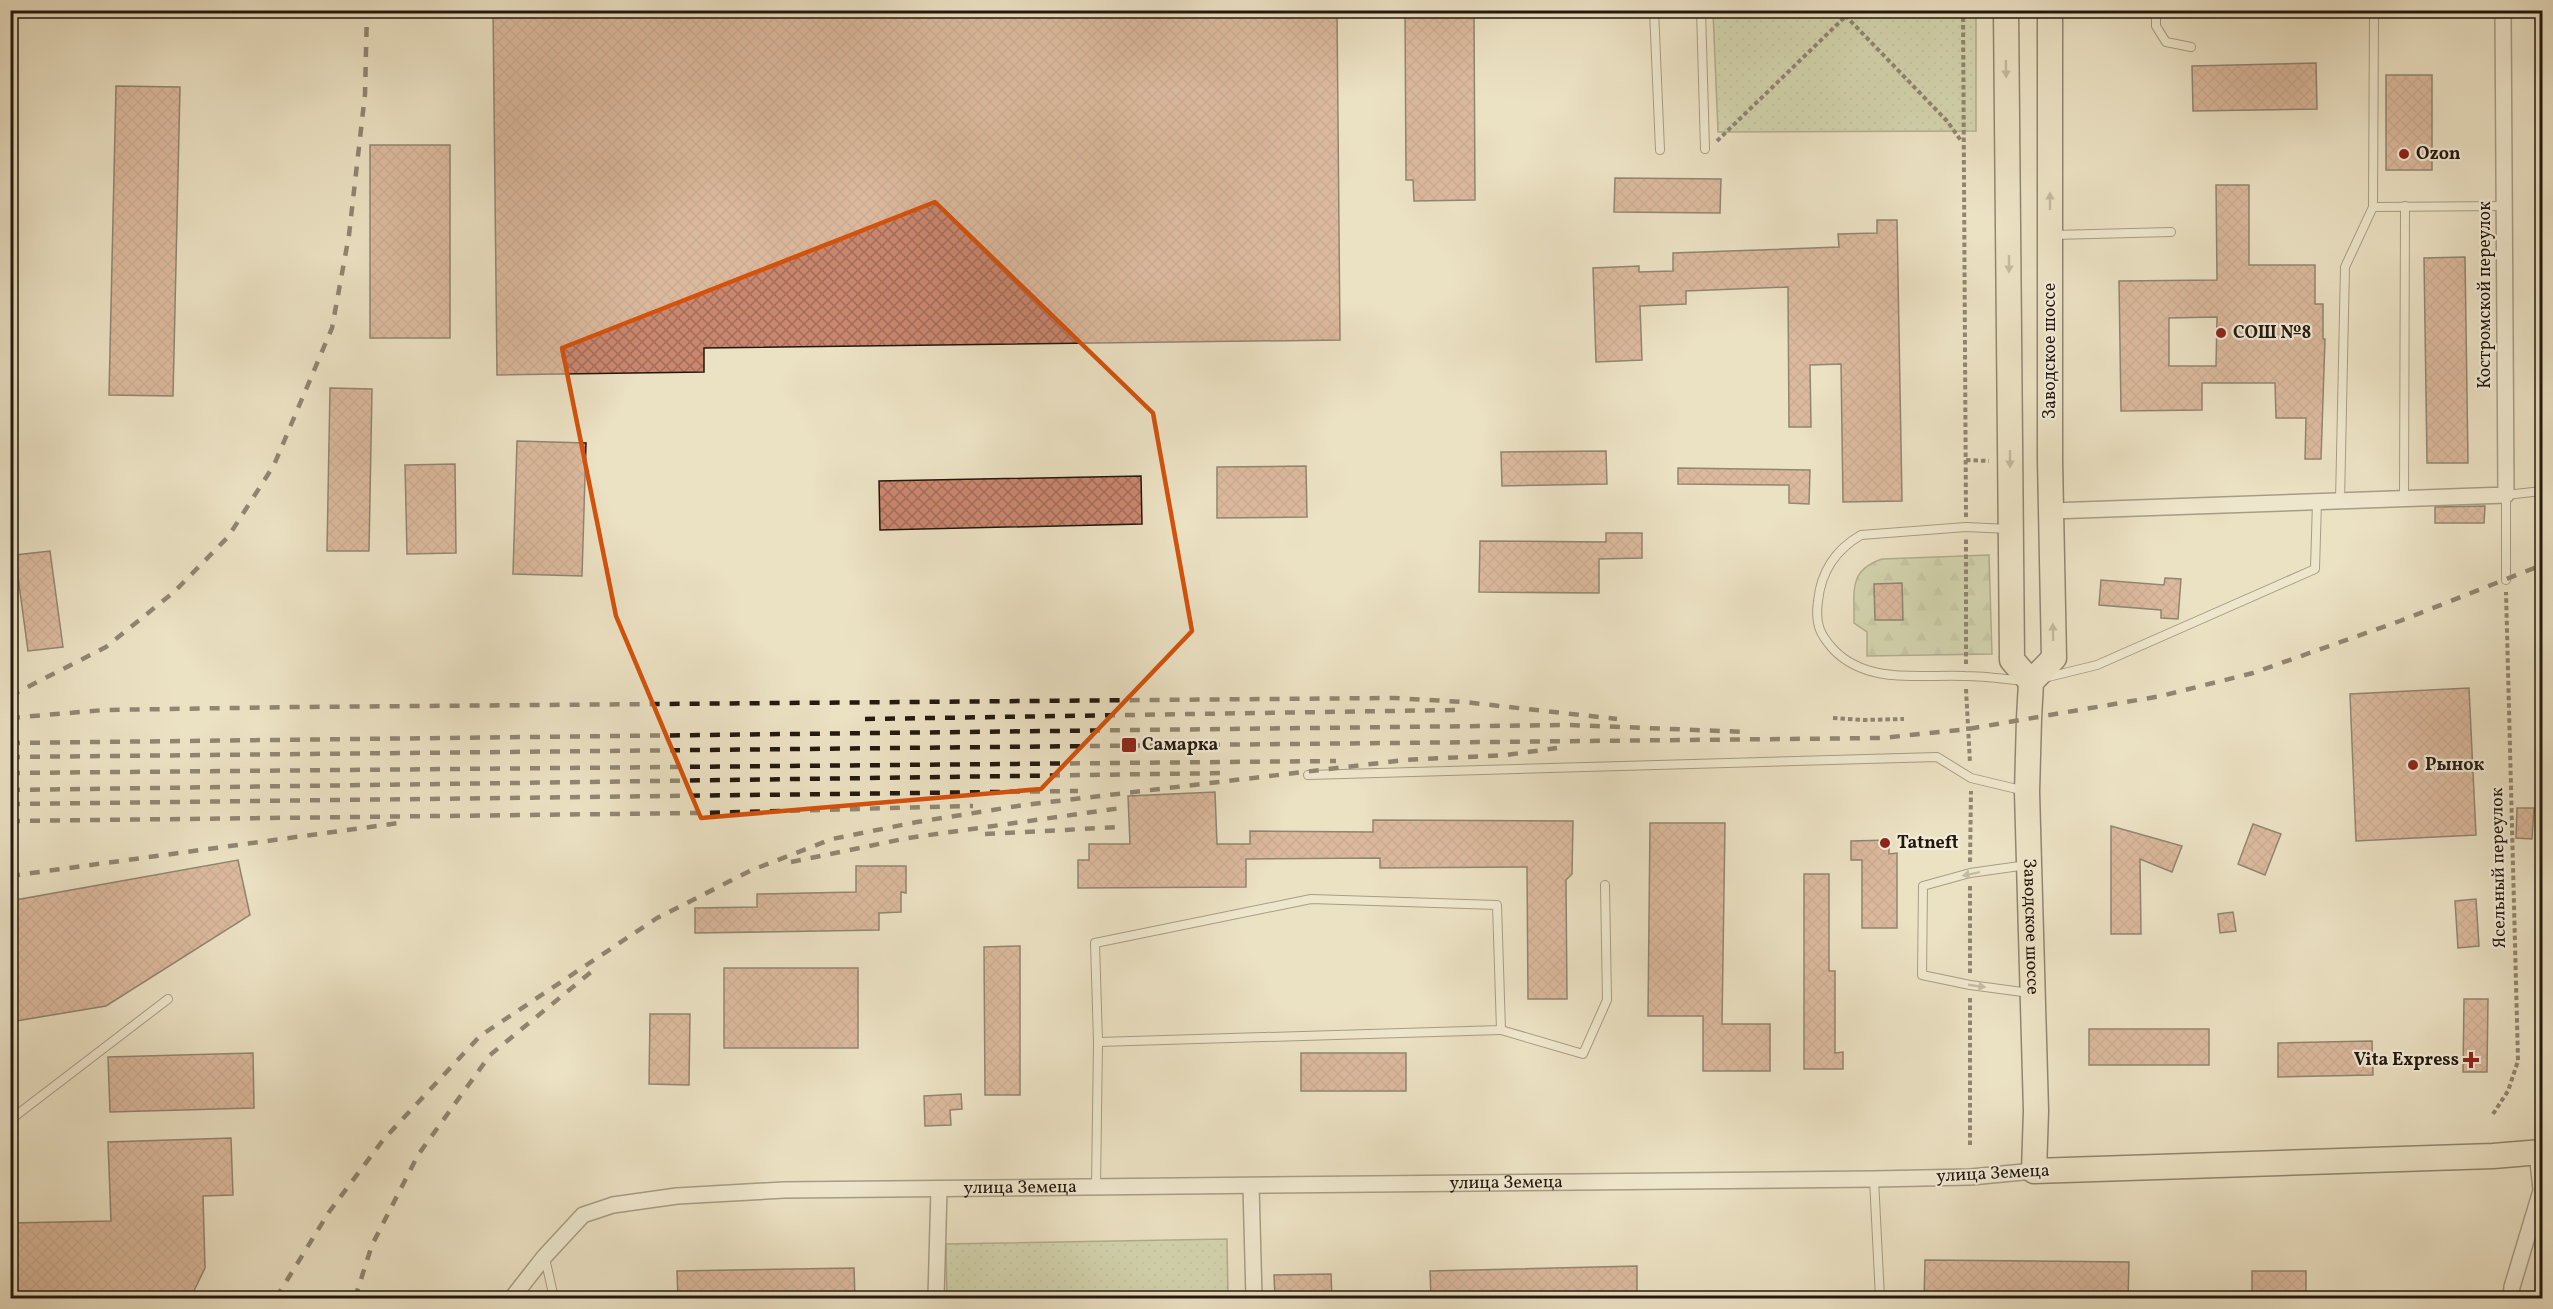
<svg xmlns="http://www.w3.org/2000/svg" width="2553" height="1309" viewBox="0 0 2553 1309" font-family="Vollkorn,serif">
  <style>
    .forest { fill: url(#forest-firs); stroke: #6c6e52; stroke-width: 1.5 }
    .park { fill: url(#park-dots); stroke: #6c6e52; stroke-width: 1.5 }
    .building { fill: url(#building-cross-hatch); stroke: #22180e; stroke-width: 1.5; fill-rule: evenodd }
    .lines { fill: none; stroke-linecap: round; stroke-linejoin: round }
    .lane-casing { stroke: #544a3b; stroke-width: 10 }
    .street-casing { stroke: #544a3b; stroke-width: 18 }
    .primary-casing { stroke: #22180e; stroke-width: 27 }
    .path { stroke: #22180e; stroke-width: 4; stroke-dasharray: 4.5 3; stroke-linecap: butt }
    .lane { stroke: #f2ecd8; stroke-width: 8 }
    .street { stroke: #f2ecd8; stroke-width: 15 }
    .primary { stroke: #ebe1c3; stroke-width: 24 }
    .tram { stroke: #22180e; stroke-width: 1.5 }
    .rail { stroke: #22180e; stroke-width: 4.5; stroke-dasharray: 10 10; stroke-linecap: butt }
    .oneway { fill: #918772 }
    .oneway2 { fill: #948d7d }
    .marked { fill: none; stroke: #d4520c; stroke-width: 4.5; stroke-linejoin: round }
    .poi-dot { fill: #8f2418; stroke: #f2ecd8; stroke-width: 2 }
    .labels { text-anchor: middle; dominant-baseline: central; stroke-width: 4.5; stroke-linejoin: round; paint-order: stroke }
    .poi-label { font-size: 18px; font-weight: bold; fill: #22180e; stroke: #f2ecd8; text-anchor: start }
    .street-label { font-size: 18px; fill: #22180e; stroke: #f2ecd8 }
  </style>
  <defs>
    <pattern id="forest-firs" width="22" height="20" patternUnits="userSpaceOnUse" patternTransform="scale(1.5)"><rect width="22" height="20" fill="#b6c395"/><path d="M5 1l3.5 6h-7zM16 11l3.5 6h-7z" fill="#9ca77f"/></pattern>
    <pattern id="park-dots" width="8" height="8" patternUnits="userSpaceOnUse" patternTransform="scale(1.5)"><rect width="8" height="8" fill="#b6c395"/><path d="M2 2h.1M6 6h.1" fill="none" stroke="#9ca77f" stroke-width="1.8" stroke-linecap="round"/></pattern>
    <pattern id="building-cross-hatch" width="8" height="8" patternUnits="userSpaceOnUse" patternTransform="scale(1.5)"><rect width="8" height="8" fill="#ca876f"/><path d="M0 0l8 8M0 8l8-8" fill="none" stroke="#a46d5a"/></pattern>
  </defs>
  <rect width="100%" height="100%" fill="#ebe1c3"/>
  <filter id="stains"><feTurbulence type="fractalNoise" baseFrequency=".00333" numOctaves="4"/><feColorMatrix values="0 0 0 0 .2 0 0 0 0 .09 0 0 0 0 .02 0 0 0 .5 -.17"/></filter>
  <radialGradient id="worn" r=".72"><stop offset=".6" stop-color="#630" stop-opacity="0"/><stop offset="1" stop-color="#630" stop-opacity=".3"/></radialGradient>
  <!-- forest -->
  <path class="forest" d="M1989,555L1992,654L1867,656V632L1854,623C1855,592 1847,571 1882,559Z"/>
  <!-- park -->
  <g class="park">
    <polygon points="1713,11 1976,11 1976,131 1718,132"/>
    <polygon points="1227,1239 1228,1298 947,1298 946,1244"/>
  </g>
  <!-- building -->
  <g class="building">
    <polygon points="493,10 1337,10 1340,340 704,348 704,372 497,375"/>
    <polygon points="1405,10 1474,10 1475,200 1414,201 1413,180 1406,180"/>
    <polygon points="2316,63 2317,109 2193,111 2192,66"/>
    <rect x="2386" y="75" width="46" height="95"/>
    <polygon points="116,86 180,87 173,396 109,395"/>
    <rect x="370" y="145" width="80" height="193"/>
    <polygon points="1615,178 1721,179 1720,213 1614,212"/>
    <path d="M2216,185H2249V265H2315V304H2323V339H2325L2321,459H2305L2306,418H2276L2275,383H2202V410L2121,411L2119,281L2217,280ZM2217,317L2216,366H2169V318Z"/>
    <polygon points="1877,220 1897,220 1902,501 1843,502 1841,364 1810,365 1811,427 1789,427 1788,287 1686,291 1686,304 1640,306 1642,360 1596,362 1593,268 1639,266 1639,272 1673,271 1673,253 1839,247 1838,234 1877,233"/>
    <polygon points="2465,257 2468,463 2427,463 2424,258"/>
    <polygon points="330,388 372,389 369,551 327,551"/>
    <polygon points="517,441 586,443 582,576 513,574"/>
    <polygon points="1606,451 1607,484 1502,486 1501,452"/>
    <polygon points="455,464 456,553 407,554 405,465"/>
    <polygon points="1306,466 1307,517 1217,518 1217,467"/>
    <polygon points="1678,468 1810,470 1809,504 1789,503 1789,485 1678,484"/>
    <polygon points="1141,476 1142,524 880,530 879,481"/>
    <polygon points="2485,506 2484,523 2435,523 2435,507"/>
    <polygon points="1606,533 1642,533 1642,558 1599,559 1599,593 1479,592 1480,541 1606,542"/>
    <polygon points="50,551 63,647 28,651 15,555"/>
    <polygon points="2165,578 2181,579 2178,619 2161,618 2161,610 2099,605 2101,580 2164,585"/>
    <polygon points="1902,583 1903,620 1875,620 1874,584"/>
    <polygon points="2469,688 2476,835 2356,841 2350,694"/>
    <polygon points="1215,792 1217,844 1250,844 1250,831 1373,832 1373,820 1573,821 1572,874 1566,880 1567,999 1528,999 1527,867 1380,868 1380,858 1246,859 1246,887 1078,888 1078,860 1089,860 1089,844 1130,844 1128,796"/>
    <polygon points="2517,808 2534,808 2532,839 2516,838"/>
    <polygon points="1650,823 1725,823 1722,1024 1770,1024 1770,1071 1703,1071 1703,1016 1648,1016"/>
    <polygon points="2253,824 2281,834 2265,875 2238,864"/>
    <polygon points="2111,826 2182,846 2172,872 2140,859 2141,934 2111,934"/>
    <polygon points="1889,840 1889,854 1897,853 1897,928 1862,928 1862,860 1851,860 1851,841"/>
    <polygon points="238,860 250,915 106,1006 10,1022 10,901"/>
    <polygon points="856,866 906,866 906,893 901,892 901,912 879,913 879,930 695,933 695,908 757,907 757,894 856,892"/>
    <polygon points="1804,874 1829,874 1829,971 1835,971 1835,1053 1843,1052 1843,1069 1804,1069"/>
    <polygon points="2476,899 2479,946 2458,948 2455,901"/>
    <polygon points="2233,912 2236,931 2220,933 2218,914"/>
    <polygon points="1020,946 1020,1095 985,1095 984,947"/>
    <rect x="724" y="968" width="134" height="80"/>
    <polygon points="2464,999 2488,999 2487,1072 2463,1072"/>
    <polygon points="650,1014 690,1014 689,1085 649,1084"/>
    <rect x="2089" y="1029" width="120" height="36"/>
    <polygon points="2372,1041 2373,1075 2278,1077 2278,1043"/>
    <polygon points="253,1053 254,1108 110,1112 108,1057"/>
    <rect x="1301" y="1053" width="105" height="38"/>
    <polygon points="961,1094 962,1109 950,1110 951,1125 925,1126 924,1096"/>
    <polygon points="231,1138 233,1195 203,1196 205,1268 190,1299 10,1299 10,1223 111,1221 108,1142"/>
    <polygon points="1925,1260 2129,1262 2128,1299 1924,1299"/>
    <polygon points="1637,1266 1637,1299 1431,1299 1430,1271"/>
    <polygon points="854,1268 855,1299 678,1299 677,1271"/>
    <rect x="2252" y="1271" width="54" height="28"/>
    <polygon points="1331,1274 1332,1299 1275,1299 1274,1275"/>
  </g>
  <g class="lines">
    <defs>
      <g id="lane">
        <polyline points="1654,10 1660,150"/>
        <polyline points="1701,10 1705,149"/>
        <polyline points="2156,10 2156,26 2166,42 2191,47"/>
        <polyline points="2374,10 2373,207 2504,206"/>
        <polyline points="2054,235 2171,232"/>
        <polyline points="2404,499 2405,206"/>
        <polyline points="2340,501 2345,267 2373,207"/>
        <path d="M2009,529L1966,527L1861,535C1835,550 1821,572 1818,601C1815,623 1819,634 1834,650C1868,685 1921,674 1965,676C1984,676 2004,679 2024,681"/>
        <polyline points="2506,580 2506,495 2542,491"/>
        <polyline points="2044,678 2097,665 2315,569 2317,502"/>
        <polyline points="1308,775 1937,757 1971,778 2025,791"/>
        <polyline points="2027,865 1970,873 1923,886 1922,975 1970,985 2030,993"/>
        <polyline points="1501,1030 1583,1054 1607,1000 1605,885"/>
        <polyline points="10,1120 168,999"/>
        <polyline points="1874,1179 1880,1298"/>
        <polyline points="1096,1187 1098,1042 1095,943 1311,899 1497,905 1501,1030 1098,1042"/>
        <polyline points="545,1258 554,1298"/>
      </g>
      <g id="street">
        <polyline points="2051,511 2506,495 2503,10"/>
        <polyline points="2537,1152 2542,1199"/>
        <polyline points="1251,1186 1254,1298"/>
        <path id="s1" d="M512,1298L545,1256L583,1215L613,1205L677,1196L784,1190L1874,1179L1971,1177L2034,1171"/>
        <polyline points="936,1298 939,1189"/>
        <polyline points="2511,1298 2512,1287 2540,1194"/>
      </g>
      <g id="primary">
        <polyline points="2006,10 2012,660 2031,682"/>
        <path id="s2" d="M2050,10V460L2054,658L2031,682L2029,719L2027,792L2036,1111L2034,1171L2493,1156L2542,1152"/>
      </g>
    </defs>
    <!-- lane casing -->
    <use href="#lane" class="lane-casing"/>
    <!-- street casing -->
    <use href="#street" class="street-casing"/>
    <!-- primary casing -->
    <use href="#primary" class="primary-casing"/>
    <!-- path -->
    <g class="path">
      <polyline points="1840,10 1947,121 1962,142"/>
      <polyline points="1963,10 1966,517"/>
      <polyline points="1717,141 1852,10"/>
      <polyline points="1966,460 1989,461"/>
      <polyline points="1966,664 1966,539"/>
      <polyline points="1966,689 1970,763"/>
      <polyline points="1833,718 1864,720 1904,719"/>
      <polyline points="1970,862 1971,791"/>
      <polyline points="1970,973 1970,884"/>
      <polyline points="1970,998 1970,1148"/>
      <polyline points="2493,1114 2508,1091 2518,1061 2506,592"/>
    </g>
    <!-- lane -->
    <use href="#lane" class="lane"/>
    <!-- street -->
    <use href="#street" class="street"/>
    <!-- primary -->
    <use href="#primary" class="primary"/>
    <!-- tram -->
    <polyline class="tram" points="2542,1013 2542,1049"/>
    <!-- rail -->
    <g class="rail">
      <polyline points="10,696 106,647 174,592 228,537 274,465 332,328 349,235 365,94 367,10"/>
      <polyline points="10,718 104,710 296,707 1394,698 1464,702 1617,719"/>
      <polyline points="865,719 1455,710"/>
      <polyline points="10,743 1570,725 1747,732"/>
      <polyline points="10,757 1882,738 1968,729 2161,696 2253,673 2400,621 2542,565"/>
      <polyline points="10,773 1336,761"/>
      <polyline points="10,790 1228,773"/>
      <polyline points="10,804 1078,791"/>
      <polyline points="10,821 698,813 973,806"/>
      <polyline points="985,834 1121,827"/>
      <polyline points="791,862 908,838 1121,808"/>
      <polyline points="10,876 399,823"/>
      <polyline points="276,1298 329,1212 383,1140 480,1036 657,918 752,870 832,839 917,822 1024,805 1405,760 1506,755 1557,748"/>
      <polyline points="355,1298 372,1245 418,1155 490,1055 596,968"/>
    </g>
  </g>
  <!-- one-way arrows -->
  <defs><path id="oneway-solid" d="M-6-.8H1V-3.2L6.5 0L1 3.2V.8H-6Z" transform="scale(1.5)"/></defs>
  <g class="oneway">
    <use href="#oneway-solid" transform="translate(2006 69) rotate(89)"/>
    <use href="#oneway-solid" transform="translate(2050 201) rotate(-90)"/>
    <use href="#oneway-solid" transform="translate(2009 264) rotate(90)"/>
    <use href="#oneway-solid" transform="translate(2010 459) rotate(90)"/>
    <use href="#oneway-solid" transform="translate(2053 632) rotate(-91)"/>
  </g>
  <g class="oneway2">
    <use href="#oneway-solid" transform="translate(1971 874) rotate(168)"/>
    <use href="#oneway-solid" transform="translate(1977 986) rotate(8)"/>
  </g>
  <!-- marked area -->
  <path d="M0 0H2553V1309H0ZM935,202L1153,413L1192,631L1041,789L701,818L616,616L562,348Z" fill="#ebe1c3" fill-opacity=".55" fill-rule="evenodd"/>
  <path class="marked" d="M935,202L1153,413L1192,631L1041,789L701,818L616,616L562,348Z"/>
  <!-- markers -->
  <g class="poi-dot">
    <circle cx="2404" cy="154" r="6"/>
    <circle cx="2221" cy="333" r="6"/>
    <rect x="1121" y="737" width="16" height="16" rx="3"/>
    <circle cx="2413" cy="765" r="6"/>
    <circle cx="1885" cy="843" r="6"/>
    <path d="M2468 1051h6v6h6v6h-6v6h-6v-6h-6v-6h6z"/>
  </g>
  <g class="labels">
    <!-- poi labels -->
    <g class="poi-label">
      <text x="2416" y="154">Ozon</text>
      <text x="2233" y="333">СОШ №8</text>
      <text x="1142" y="745">Самарка</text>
      <text x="2425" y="765">Рынок</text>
      <text x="1897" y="843">Tatneft</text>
      <text x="2459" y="1060" text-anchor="end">Vita Express</text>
    </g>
    <!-- street labels -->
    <g class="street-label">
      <text transform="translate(2485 295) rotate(-90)">Костромской переулок</text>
      <text transform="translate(2050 351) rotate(-90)">Заводское шоссе</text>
      <text transform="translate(2499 868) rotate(-91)">Ясельный переулок</text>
      <text stroke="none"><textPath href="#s2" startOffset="926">Заводское шоссе</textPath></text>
      <text transform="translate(1993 1174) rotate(-3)">улица Земеца</text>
      <text stroke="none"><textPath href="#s1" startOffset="1035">улица Земеца</textPath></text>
      <text stroke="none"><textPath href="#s1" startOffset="549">улица Земеца</textPath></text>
    </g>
  </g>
  <!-- margin -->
  <rect width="2553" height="1309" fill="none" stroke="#ebe1c3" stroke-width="36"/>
  <rect x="12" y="12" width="2529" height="1285" fill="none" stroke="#22180e" stroke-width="3"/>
  <rect x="18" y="18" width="2517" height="1273" fill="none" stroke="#22180e" stroke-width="1.5"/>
  <rect width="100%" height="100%" filter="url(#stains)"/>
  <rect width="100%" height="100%" fill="url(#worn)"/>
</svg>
